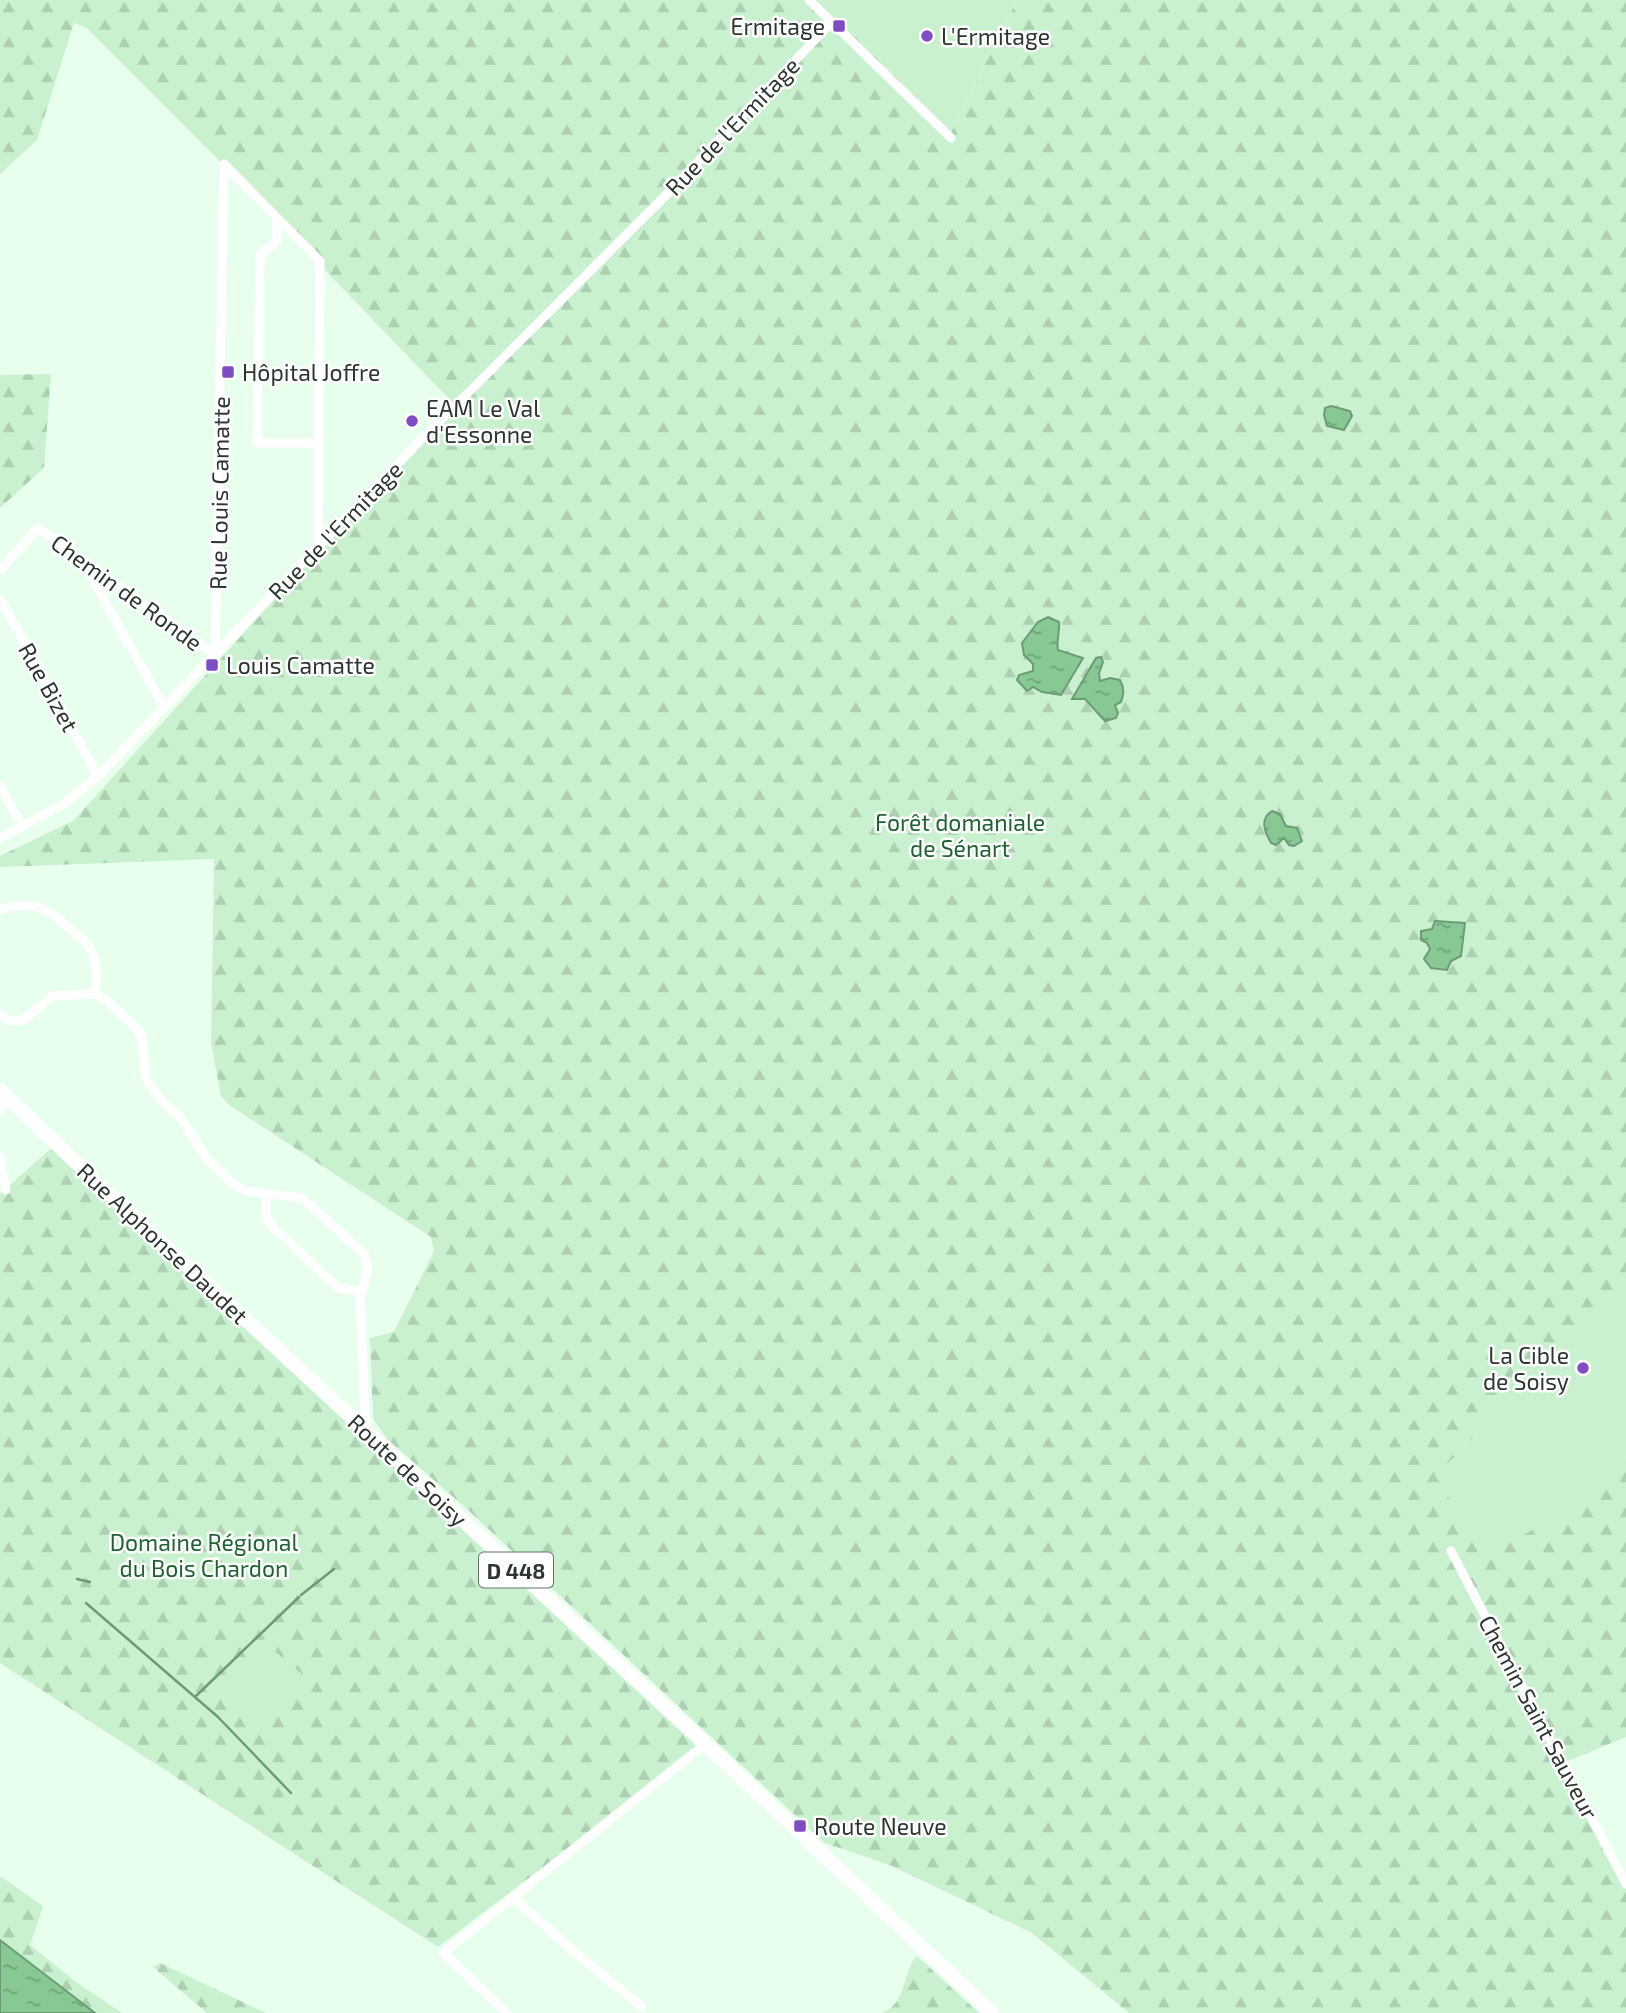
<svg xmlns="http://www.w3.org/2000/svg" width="1626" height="2013" viewBox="0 0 1626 2013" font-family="'Exo 2',sans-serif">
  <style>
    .forest { fill: url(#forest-firs) }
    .garden { fill: #c9f1cf }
    .water { fill: url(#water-ripples); stroke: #6c9c75; stroke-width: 2 }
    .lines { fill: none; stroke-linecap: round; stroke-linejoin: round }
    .stream { stroke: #6c9c75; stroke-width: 2.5 }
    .minor { stroke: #fff; stroke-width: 9 }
    .primary { stroke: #fff; stroke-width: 14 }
    .poi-dot { fill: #7e4cc4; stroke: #fff; stroke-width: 2.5 }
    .labels { text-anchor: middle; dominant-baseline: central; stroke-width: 5; stroke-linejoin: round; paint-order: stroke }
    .shield { fill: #fff; stroke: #6b726d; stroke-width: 2 }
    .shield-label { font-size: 21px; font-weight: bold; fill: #2c362e }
    .poi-label { font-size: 23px; fill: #2c362e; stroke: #fff; text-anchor: start }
    .street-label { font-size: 23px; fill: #2c362e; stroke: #fff }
    .park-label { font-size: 23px; fill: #206333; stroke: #fff }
  </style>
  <defs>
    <pattern id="forest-firs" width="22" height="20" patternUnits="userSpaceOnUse" patternTransform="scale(1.75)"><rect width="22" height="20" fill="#c9f1cf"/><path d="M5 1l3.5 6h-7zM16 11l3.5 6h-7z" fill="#adcfb2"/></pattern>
    <pattern id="water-ripples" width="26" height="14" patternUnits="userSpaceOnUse" patternTransform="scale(1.75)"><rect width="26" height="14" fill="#88c894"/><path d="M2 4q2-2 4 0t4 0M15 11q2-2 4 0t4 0" fill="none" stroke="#6fa379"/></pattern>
  </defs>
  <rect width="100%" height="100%" fill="#e9ffed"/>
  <!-- forest -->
  <g class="forest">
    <polygon points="0,0 819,0 951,132 1017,0 1626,0 1626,1279 1436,1476 1589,1499 1626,1457 1626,1737 1563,1763 1626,1887 1626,2013 1129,2013 1032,1933 892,1866 825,1843 467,1509 387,1439 373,1418 370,1338 394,1332 434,1251 431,1237 229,1105 221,1096 211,1043 214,859 0,867 0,856 73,821 453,403 217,158 88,29 74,23 37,140 0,174"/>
    <polygon points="51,374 44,468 0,508 0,375"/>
    <polygon points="56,1144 705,1744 438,1947 0,1663 0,1194"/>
    <polygon points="0,1876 43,1906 30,1945 76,1982 122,2013 95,2013 0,1940"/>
    <path d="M917,1956L979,2013H882C908,2003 902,1970 917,1956Z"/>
    <polygon points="160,1963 266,2013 207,2013 153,1967"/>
  </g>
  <!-- garden -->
  <g class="garden">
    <polygon points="819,0 1017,0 951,132"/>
    <polygon points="1626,1279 1626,1457 1589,1499 1482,1557 1436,1476"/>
    <polygon points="266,1644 309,1680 261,1734 222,1696"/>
  </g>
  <!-- water -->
  <g class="water">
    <polygon points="1331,406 1350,411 1352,416 1344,430 1327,426 1324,415 1325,408"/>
    <path d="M1048,617L1059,622C1060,631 1056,642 1058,650L1083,658L1061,695L1042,692L1033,687L1027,691L1017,680L1019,675L1033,671V664L1024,655L1022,643L1038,622Z"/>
    <path d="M1101,657L1103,662L1099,673L1100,681L1110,678L1120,680C1124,687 1124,695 1121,702L1115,705L1118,713L1116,718L1105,721L1085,699H1072L1096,658Z"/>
    <path d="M1272,811L1280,814L1286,826L1297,828L1302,841L1294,846L1289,845L1284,838L1276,845L1271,843C1265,832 1259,819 1272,811Z"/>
    <polygon points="1435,921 1465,923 1461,956 1451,961 1447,970 1431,968 1424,959 1430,949 1427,943 1421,940 1421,931 1432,929"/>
    <polygon points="0,1940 95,2013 0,2013"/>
  </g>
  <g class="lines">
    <!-- stream -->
    <g class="stream">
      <polyline points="77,1579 90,1582"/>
      <polyline points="301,1595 334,1569"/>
      <polyline points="86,1603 218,1717 291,1793"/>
      <polyline points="196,1696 299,1597"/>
    </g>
    <!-- minor -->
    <g class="minor">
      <polyline points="809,0 951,138"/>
      <polyline points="224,164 320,261 318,548"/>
      <path d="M276,218C275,227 278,233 277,241L260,255L257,443H318"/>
      <polyline points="89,565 94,582 164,707"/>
      <polyline points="0,570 38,528 215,655"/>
      <polyline points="0,599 98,776"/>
      <polyline points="215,655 224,164"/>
      <polyline points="0,786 22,826"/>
      <polyline points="0,838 64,804 98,776 416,445 668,193 831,23"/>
      <path d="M0,910C7,906 14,906 21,906C45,904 56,917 73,931C80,937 88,943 92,951C97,962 97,982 95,994"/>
      <polyline points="0,1014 9,1021 23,1020 53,996 95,994 107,1001 140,1032 142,1039 146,1080 162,1101 180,1117 206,1158 231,1182 246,1191 302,1198 364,1254 368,1268 360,1301 366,1430"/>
      <polyline points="0,1111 8,1099"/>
      <polyline points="0,1157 6,1190"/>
      <polyline points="266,1194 266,1217 274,1228 338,1288 361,1292"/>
      <polyline points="1451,1551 1626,1884"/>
      <polyline points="512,1897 577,1954 642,2007"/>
      <polyline points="507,2013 443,1953 705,1744"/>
    </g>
    <!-- primary -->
    <polyline class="primary" points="0,1090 92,1178 705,1744 992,2013"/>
  </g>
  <!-- markers -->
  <g class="poi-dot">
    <rect x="832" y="19" width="14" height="14" rx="3.5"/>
    <circle cx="927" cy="36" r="7"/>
    <rect x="221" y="365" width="14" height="14" rx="3.5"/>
    <circle cx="412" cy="421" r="7"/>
    <rect x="205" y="658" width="14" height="14" rx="3.5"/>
    <circle cx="1583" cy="1368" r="7"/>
    <rect x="793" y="1819" width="14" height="14" rx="3.5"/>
  </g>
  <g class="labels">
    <!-- shield labels -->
    <rect class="shield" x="479" y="1552.5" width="74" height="35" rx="5"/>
    <g class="shield-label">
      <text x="516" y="1570">D 448</text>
    </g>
    <!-- poi labels -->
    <g class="poi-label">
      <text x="825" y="26" text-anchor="end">Ermitage</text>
      <text x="941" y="36">L'Ermitage</text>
      <text x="242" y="372">Hôpital Joffre</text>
      <text x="426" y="408">EAM Le Val<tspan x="426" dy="26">d'Essonne</tspan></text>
      <text x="226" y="665">Louis Camatte</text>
      <text x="1569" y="1355" text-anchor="end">La Cible<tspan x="1569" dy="26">de Soisy</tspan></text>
      <text x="814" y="1826">Route Neuve</text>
    </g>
    <!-- street labels -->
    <g class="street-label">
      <text transform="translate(732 126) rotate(-46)">Rue de l'Ermitage</text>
      <text transform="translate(219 493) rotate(-89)">Rue Louis Camatte</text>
      <text transform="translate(335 530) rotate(-46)">Rue de l'Ermitage</text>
      <text transform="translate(127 592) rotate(36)">Chemin de Ronde</text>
      <text transform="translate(49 687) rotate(61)">Rue Bizet</text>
      <text transform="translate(163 1243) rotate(43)">Rue Alphonse Daudet</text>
      <text transform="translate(408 1470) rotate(43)">Route de Soisy</text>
      <text transform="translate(1539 1717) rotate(62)">Chemin Saint Sauveur</text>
    </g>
    <!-- park labels -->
    <g class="park-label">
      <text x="960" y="822">Forêt domaniale<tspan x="960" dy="26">de Sénart</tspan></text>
      <text x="204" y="1542">Domaine Régional<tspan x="204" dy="26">du Bois Chardon</tspan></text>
    </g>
  </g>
</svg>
